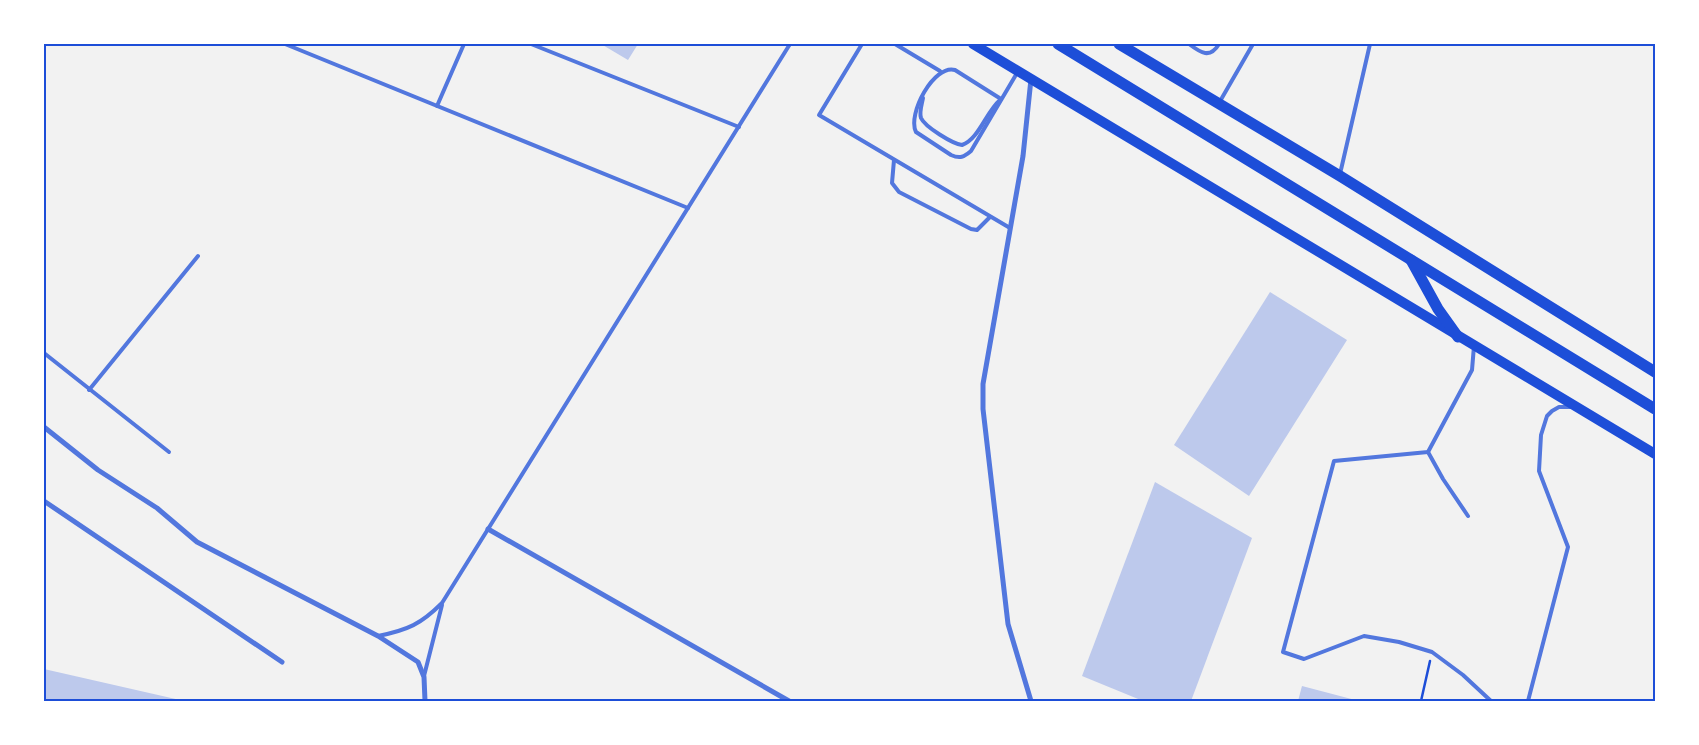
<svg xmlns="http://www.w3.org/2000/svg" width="1699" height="745" viewBox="0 0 1699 745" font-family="Quicksand,sans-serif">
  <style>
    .building { fill: #bdc9ec }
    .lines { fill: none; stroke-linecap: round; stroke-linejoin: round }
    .path { stroke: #1d4ed8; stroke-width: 2.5 }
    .service { stroke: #5277de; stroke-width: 4 }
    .minor { stroke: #5277de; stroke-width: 5 }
    .secondary { stroke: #1d4ed8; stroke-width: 10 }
    .primary { stroke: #1d4ed8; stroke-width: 11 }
    .neatline { fill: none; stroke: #1d4ed8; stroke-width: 2 }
  </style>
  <rect width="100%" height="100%" fill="#f2f2f2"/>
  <!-- building -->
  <g class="building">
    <polygon points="601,44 638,44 628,60"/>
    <polygon points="1270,292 1347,340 1249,496 1174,445"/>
    <polygon points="1155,482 1252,538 1191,701 1143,701 1082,676"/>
    <polygon points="44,669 180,700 180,701 44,701"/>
    <polygon points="1302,686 1359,701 1298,701"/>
  </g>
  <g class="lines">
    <!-- path -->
    <polyline class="path" points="1421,701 1430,661"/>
    <!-- service -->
    <g class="service">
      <polyline points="285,44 688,208"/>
      <polyline points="531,44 739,127"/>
      <polyline points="862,44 819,115 1010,228"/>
      <polyline points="895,44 940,71"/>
      <path d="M1189,44C1201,53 1210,59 1219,44"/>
      <path d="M923,98C922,104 919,112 921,118C925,127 953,144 962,145C979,139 986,112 1000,100"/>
      <path d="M1001,99L955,70C934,64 907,114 916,132L951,155C960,159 964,157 971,151L1017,73"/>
      <polyline points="1219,103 1253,44"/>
      <polyline points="437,106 464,44"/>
      <polyline points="894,160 892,183 899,192 971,229 977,230 990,217"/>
      <polyline points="1340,174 1370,44"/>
      <polyline points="1474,346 1472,370 1428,452 1334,461 1283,652 1304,659 1364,636 1399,642 1432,652 1463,675 1491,701"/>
      <polyline points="44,353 169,452"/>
      <polyline points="89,390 198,256"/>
      <polyline points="1428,452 1443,479 1468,516"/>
      <path d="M378,636C408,630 421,624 442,603L790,44"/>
      <polyline points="424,676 442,605"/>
      <polyline points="1528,701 1568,547 1539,471 1541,435 1547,416 1552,411 1559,407 1572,407"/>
    </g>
    <!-- minor -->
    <g class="minor">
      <polyline points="1031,79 1023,156 983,384 983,409 1008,624 1031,701"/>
      <polyline points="44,427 98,470 157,508 197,542 378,636 418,662 424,677 425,701"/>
      <polyline points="44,501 282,662"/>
      <polyline points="488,529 789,701"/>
    </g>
    <!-- secondary -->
    <polyline class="secondary" points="973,44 1655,454"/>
    <!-- primary -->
    <g class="primary">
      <polyline points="1058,44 1655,409"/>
      <polyline points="1119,44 1340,176 1655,372"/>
      <polyline points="1411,260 1438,309 1458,337"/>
    </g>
  </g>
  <!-- border -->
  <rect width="1699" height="745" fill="none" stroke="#ffffff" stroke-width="90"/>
  <rect x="45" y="45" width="1609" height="655" class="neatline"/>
</svg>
